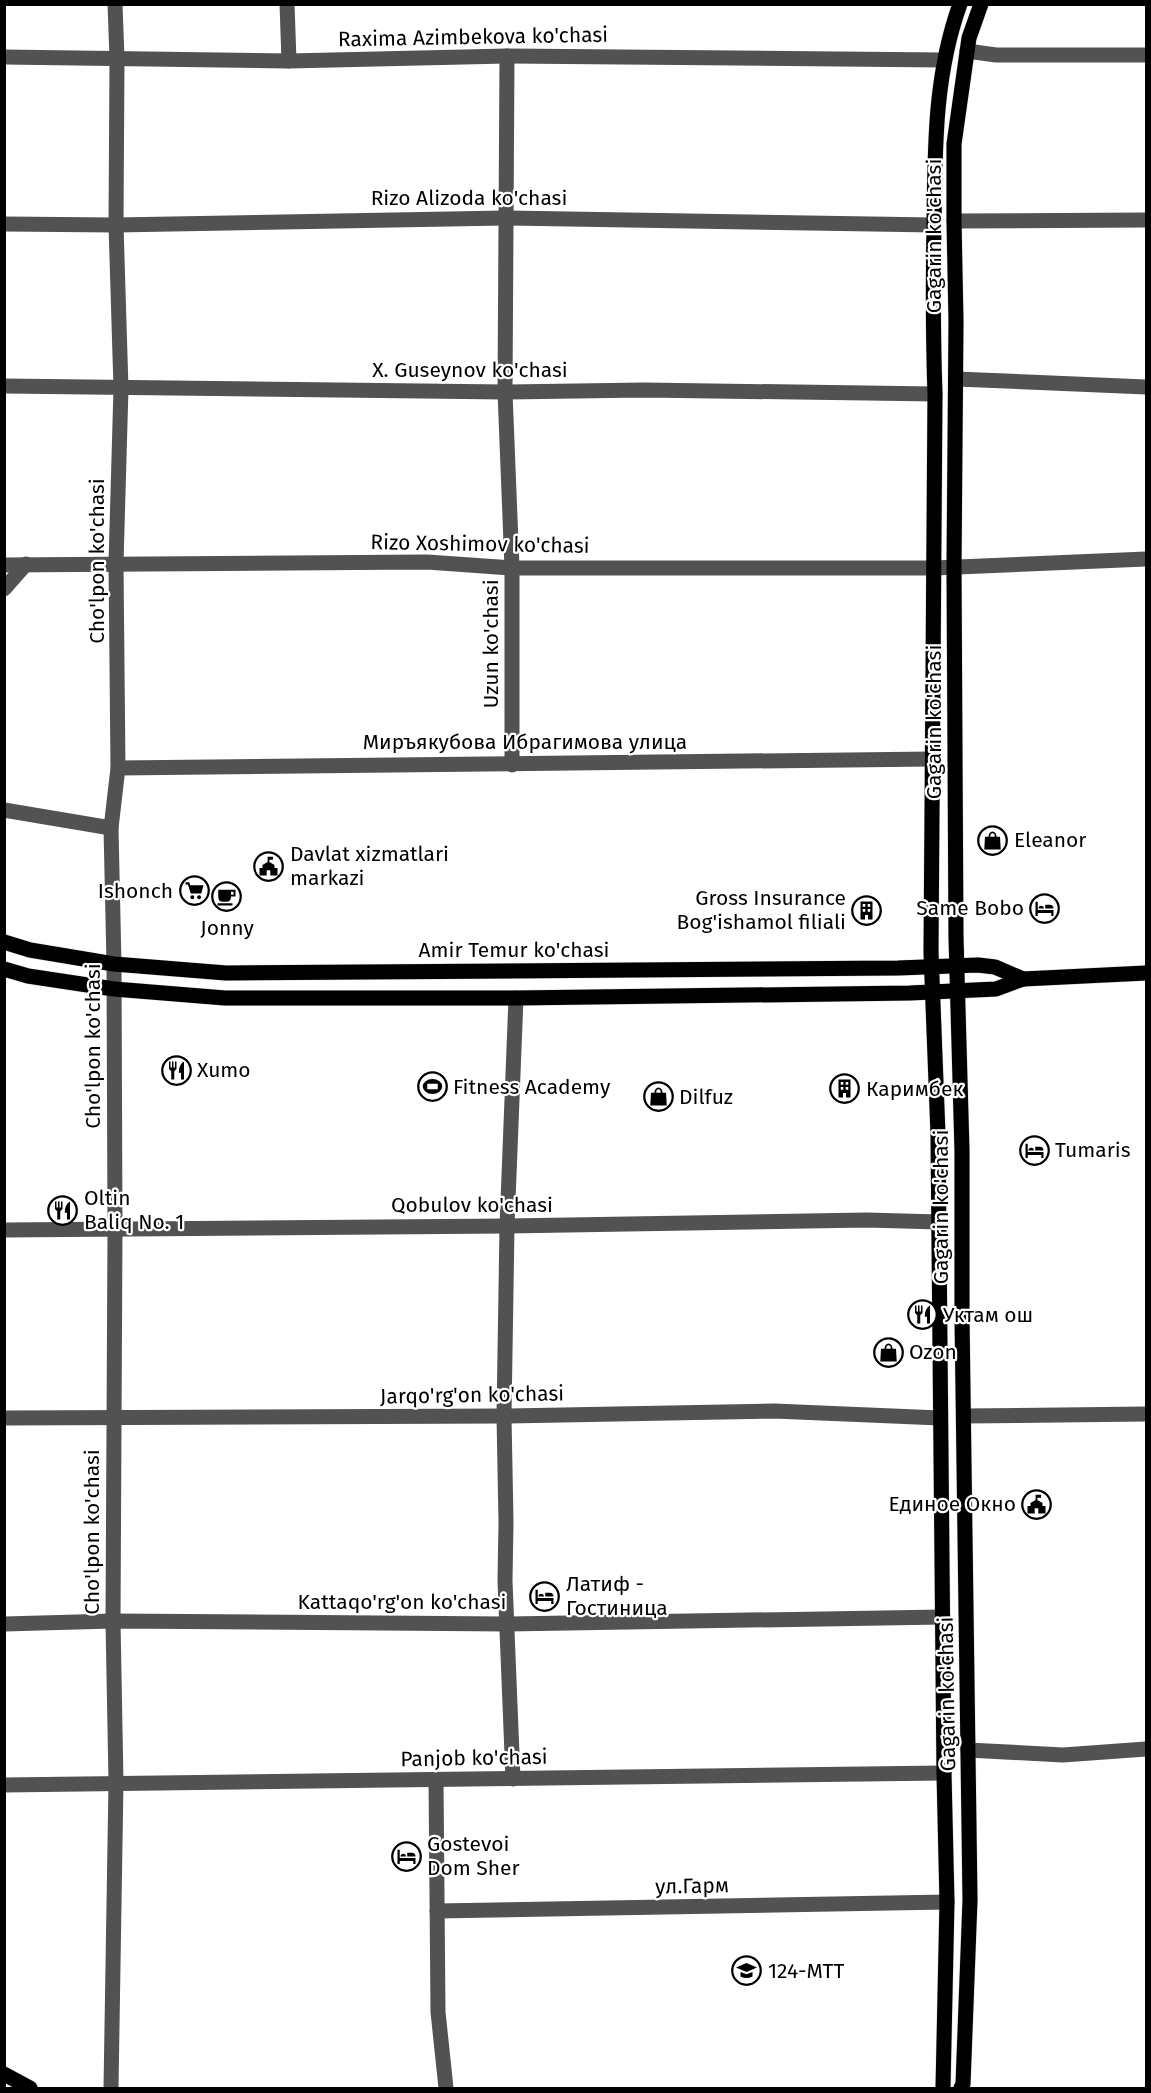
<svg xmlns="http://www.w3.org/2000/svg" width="1151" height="2093" viewBox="0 0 1151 2093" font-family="'Fira Sans',sans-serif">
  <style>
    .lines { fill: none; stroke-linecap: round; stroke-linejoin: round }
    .major-casing { stroke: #dbdbdb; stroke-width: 16 }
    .minor { stroke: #525252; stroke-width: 15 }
    .major { stroke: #000; stroke-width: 15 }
    .labels { text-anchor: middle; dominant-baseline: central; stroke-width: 4.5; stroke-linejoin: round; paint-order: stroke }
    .street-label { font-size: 21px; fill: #000; stroke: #fff }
    .poi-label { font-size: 21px; fill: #000; stroke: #fff; text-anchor: start }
  </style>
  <rect width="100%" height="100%" fill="#fff"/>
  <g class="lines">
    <defs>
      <g id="major">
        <polyline points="4,942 30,950 114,964 226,973 898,968 978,965 995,967 1023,979"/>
        <polyline points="4,969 28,976 114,989 225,998 516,998 910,993 996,989 1023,979 1146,973"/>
        <polyline points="4,2074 30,2088"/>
        <path d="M943,2088L947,1902L944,1773L938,1134L931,952L935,394C933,338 933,282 934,225C935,150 934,76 960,4"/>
        <polyline points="961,2088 963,2084 970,1900 962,1317 962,1151 956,937 954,567 956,321 954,221 954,144 969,38 981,4"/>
      </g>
    </defs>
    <!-- major casing -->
    <use href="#major" class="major-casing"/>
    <!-- minor -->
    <g class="minor">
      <polyline points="287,4 289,61"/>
      <polyline points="967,51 996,55 1146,55"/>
      <polyline points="507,56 505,392 512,568 512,765"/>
      <polyline points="4,57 289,61 507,56 943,60"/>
      <polyline points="954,221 1146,220"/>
      <polyline points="4,224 116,225 505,218 934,225"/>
      <polyline points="956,379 1146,387"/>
      <polyline points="4,386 505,392 644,390 935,394"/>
      <polyline points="4,565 427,562 512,568 934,568 1146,559"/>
      <polyline points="4,589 26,564"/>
      <polyline points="118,768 932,759"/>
      <polyline points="4,810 111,828"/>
      <polyline points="4,1230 507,1226 867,1220 939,1222"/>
      <polyline points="964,1416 1146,1414"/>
      <polyline points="4,1418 504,1416 774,1411 940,1418"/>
      <polyline points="4,1624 113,1621 507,1624 943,1617"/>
      <polyline points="968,1750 1063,1755 1146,1749"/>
      <polyline points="436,1779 438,2012 446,2088"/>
      <polyline points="513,1779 505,1581 506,1522 504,1416 507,1226 516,998"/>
      <polyline points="4,1785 944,1773"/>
      <polyline points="437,1911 947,1902"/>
      <polyline points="111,2088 116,1782 113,1621 115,1230 114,964 111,828 118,768 116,563 121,388 116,225 117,58 115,4"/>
    </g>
    <!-- major -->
    <use href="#major" class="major"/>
  </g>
  <!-- icons -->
  <defs>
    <symbol id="shop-ring" viewBox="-11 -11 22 22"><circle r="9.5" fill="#fff" stroke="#000" stroke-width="1.5"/><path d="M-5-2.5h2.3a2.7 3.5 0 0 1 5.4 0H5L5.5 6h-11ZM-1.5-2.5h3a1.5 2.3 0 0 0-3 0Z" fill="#000"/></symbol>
    <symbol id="civic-ring" viewBox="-11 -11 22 22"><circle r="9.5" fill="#fff" stroke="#000" stroke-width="1.5"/><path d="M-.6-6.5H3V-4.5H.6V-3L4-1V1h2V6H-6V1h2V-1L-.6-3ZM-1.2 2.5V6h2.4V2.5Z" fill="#000"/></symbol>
    <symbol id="supermarket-ring" viewBox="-11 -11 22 22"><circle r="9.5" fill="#fff" stroke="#000" stroke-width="1.5"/><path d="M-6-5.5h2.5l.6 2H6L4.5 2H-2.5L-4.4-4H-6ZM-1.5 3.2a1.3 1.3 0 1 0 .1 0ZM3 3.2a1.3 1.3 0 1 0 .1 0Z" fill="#000"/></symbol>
    <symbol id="cafe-ring" viewBox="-11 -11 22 22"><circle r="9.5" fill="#fff" stroke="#000" stroke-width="1.5"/><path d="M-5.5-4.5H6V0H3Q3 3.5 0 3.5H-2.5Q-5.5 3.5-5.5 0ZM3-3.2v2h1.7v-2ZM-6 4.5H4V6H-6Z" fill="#000"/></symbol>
    <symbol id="hotel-ring" viewBox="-11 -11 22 22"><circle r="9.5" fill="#fff" stroke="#000" stroke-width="1.5"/><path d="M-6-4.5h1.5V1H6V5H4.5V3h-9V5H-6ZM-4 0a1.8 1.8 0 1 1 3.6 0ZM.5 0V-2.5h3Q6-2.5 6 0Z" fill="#000"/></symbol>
    <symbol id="building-ring" viewBox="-11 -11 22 22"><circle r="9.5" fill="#fff" stroke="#000" stroke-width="1.5"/><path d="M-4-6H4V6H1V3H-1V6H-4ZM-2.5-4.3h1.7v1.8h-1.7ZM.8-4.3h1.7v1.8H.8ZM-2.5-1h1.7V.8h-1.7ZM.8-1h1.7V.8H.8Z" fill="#000"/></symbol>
    <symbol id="restaurant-ring" viewBox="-11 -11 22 22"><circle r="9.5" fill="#fff" stroke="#000" stroke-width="1.5"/><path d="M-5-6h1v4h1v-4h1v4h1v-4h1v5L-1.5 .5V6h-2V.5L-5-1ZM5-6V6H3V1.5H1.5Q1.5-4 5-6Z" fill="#000"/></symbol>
    <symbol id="stadium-ring" viewBox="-11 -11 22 22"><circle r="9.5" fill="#fff" stroke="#000" stroke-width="1.5"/><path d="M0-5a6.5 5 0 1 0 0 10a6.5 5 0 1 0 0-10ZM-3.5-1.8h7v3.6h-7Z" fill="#000"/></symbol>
    <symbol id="school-ring" viewBox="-11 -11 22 22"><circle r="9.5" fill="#fff" stroke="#000" stroke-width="1.5"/><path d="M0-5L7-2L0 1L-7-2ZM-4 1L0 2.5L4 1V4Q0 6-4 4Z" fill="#000"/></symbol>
  </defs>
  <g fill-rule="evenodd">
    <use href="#shop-ring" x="976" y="824" width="33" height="33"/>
    <use href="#civic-ring" x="252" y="850" width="33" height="33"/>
    <use href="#supermarket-ring" x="178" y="874" width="33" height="33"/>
    <use href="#cafe-ring" x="210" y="880" width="33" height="33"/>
    <use href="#hotel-ring" x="1028" y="892" width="33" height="33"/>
    <use href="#building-ring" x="850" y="894" width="33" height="33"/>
    <use href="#restaurant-ring" x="160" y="1054" width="33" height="33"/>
    <use href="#stadium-ring" x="416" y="1070" width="33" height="33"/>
    <use href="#building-ring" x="828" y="1072" width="33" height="33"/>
    <use href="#shop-ring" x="642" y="1080" width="33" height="33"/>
    <use href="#hotel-ring" x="1018" y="1134" width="33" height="33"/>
    <use href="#restaurant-ring" x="46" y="1194" width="33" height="33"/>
    <use href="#restaurant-ring" x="906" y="1298" width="33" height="33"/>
    <use href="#shop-ring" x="872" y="1336" width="33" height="33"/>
    <use href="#civic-ring" x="1020" y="1488" width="33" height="33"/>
    <use href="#hotel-ring" x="528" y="1580" width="33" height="33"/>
    <use href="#hotel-ring" x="390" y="1840" width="33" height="33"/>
    <use href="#school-ring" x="730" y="1954" width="33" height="33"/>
  </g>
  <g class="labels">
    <!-- street labels -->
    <g class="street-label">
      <text transform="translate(473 37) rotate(-1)">Raxima Azimbekova ko'chasi</text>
      <text x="469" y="198">Rizo Alizoda ko'chasi</text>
      <text transform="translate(934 236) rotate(-90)">Gagarin ko'chasi</text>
      <text x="470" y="370">X. Guseynov ko'chasi</text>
      <text transform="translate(480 544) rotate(1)">Rizo Xoshimov ko'chasi</text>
      <text transform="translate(97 561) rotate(-90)">Cho'lpon ko'chasi</text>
      <text transform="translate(491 644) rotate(-90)">Uzun ko'chasi</text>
      <text transform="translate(934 722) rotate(-90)">Gagarin ko'chasi</text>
      <text x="525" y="742">Миръякубова Ибрагимова улица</text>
      <text x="514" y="950">Amir Temur ko'chasi</text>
      <text transform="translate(93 1046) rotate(-90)">Cho'lpon ko'chasi</text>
      <text x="472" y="1205">Qobulov ko'chasi</text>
      <text transform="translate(941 1207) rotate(-90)">Gagarin ko'chasi</text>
      <text transform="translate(472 1395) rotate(-1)">Jarqo'rg'on ko'chasi</text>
      <text transform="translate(92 1532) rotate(-90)">Cho'lpon ko'chasi</text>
      <text x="402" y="1602">Kattaqo'rg'on ko'chasi</text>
      <text transform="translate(947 1694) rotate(-91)">Gagarin ko'chasi</text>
      <text transform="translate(474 1758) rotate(-1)">Panjob ko'chasi</text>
      <text transform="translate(692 1886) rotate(-1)">ул.Гарм</text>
    </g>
    <!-- poi labels -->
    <g class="poi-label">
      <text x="1014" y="840">Eleanor</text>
      <text x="290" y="854">Davlat xizmatlari<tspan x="290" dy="24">markazi</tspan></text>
      <text x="173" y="891" text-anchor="end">Ishonch</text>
      <text x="846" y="898" text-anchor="end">Gross Insurance<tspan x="846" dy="24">Bog'ishamol filiali</tspan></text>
      <text x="1024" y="908" text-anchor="end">Same Bobo</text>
      <text x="227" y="928" text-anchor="middle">Jonny</text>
      <text x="197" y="1070">Xumo</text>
      <text x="453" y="1087">Fitness Academy</text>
      <text x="866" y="1089">Каримбек</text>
      <text x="679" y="1097">Dilfuz</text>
      <text x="1055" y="1150">Tumaris</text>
      <text x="84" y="1198">Oltin<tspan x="84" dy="24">Baliq No. 1</tspan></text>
      <text x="943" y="1315">Уктам ош</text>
      <text x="909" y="1352">Ozon</text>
      <text x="1016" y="1504" text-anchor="end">Единое Окно</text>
      <text x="566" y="1584">Латиф -<tspan x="566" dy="24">Гостиница</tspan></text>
      <text x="427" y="1844">Gostevoi<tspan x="427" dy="24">Dom Sher</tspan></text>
      <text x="768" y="1971">124-MTT</text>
    </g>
  </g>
  <!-- border -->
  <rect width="1151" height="2093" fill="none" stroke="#000000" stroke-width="12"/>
</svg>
